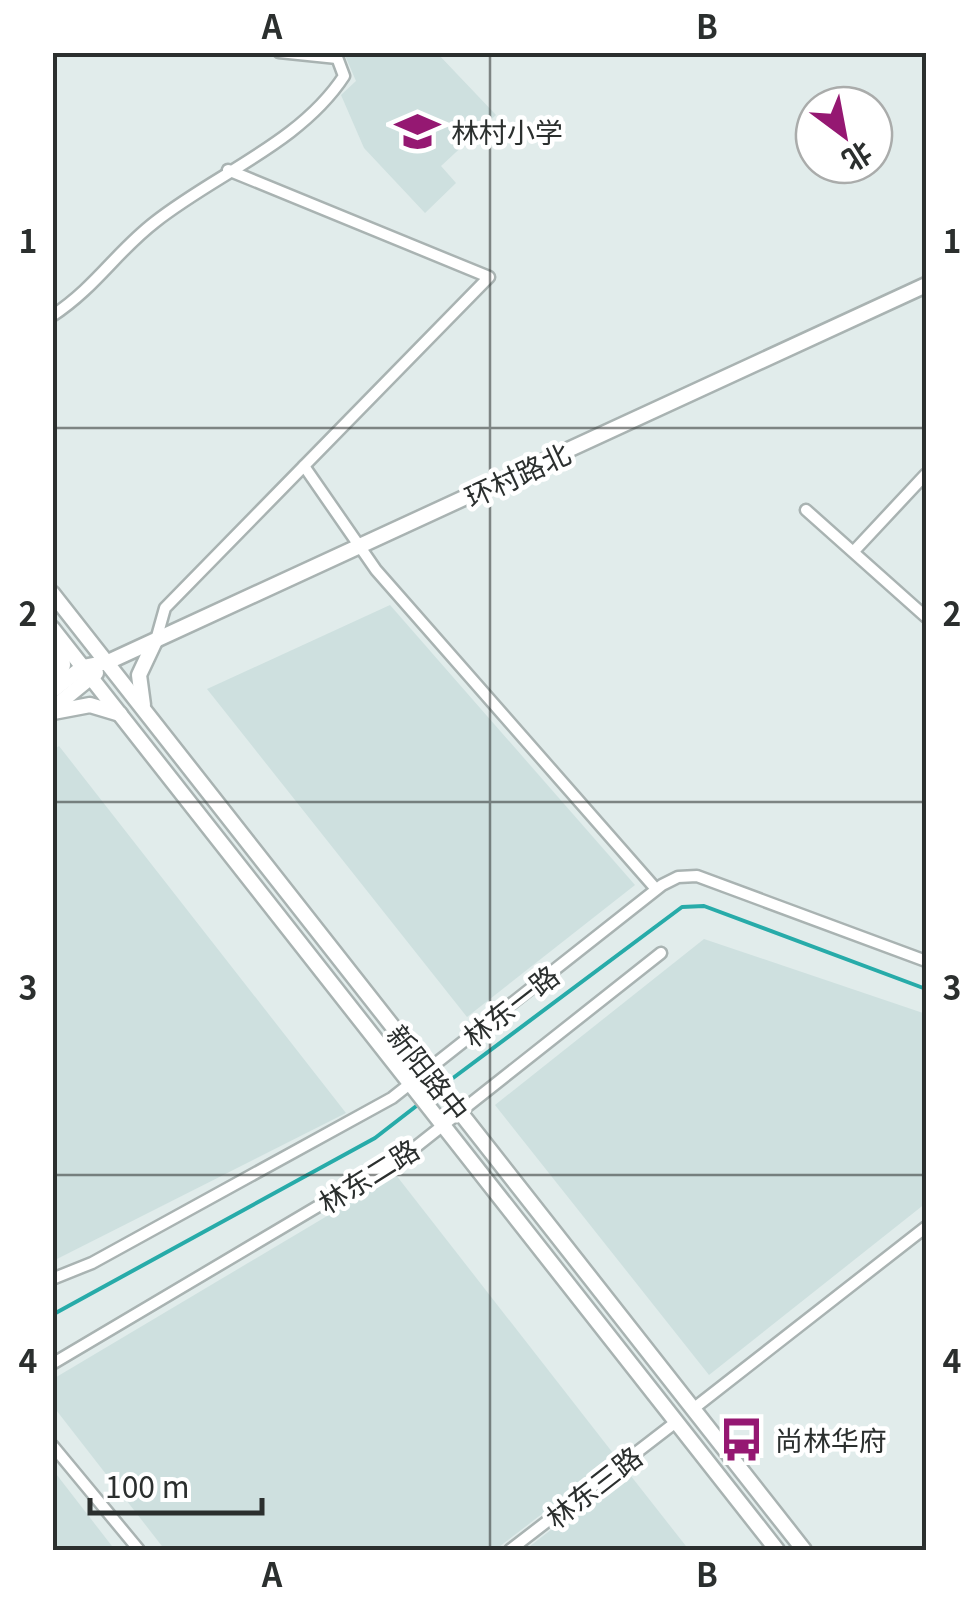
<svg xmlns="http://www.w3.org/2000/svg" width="979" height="1603" viewBox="0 0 979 1603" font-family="Georgia,'Noto Sans SC',serif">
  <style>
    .built { fill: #cee0df }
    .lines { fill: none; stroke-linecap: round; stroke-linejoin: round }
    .stream { stroke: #27aba9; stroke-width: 4 }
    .street-casing { stroke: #a9b3b2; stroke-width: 15 }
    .secondary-casing { stroke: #a9b3b2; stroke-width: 19 }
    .street { stroke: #fff; stroke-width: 10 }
    .secondary { stroke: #fff; stroke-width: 14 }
    .grid { fill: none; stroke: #2b2f2e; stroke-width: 2.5; stroke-opacity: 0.55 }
    .labels { text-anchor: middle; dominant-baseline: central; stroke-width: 9; stroke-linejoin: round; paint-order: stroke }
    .poi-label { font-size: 28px; fill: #2b2f2e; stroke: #fff; text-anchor: start }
    .street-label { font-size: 28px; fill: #2b2f2e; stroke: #fff }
    .neatline { fill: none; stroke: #2b2f2e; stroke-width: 4 }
    .grid-label { font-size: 32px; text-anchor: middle; font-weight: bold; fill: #2b2f2e }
  </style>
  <rect width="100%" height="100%" fill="#e1eceb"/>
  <!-- built -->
  <g class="built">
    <polygon points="344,53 437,53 496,115 441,166 456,183 425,213 364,148 341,95 356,81"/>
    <polygon points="390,605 635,885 467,1017 207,689"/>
    <polygon points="59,746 346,1113 53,1261 52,751"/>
    <polygon points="704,939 926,1014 926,1203 709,1375 495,1105"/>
    <polygon points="396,1175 616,1457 495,1550 165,1550 53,1406 53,1379"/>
    <polygon points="53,1470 115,1550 53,1550"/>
    <polygon points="627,1471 689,1550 525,1550"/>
  </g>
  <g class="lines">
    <!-- stream -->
    <g class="stream">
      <polyline points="445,1084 682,907 704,906 926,989"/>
      <polyline points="52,1315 375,1138 437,1090"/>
    </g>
    <defs>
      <g id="street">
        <polyline points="279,52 337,58"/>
        <path d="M52,316C96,287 116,252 155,222C217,173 300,143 344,76L335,52"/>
        <polyline points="304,466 376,570 656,889"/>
        <polyline points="806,510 926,617"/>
        <polyline points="855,550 926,474"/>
        <polyline points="156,640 165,608 489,277 228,170"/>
        <polyline points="52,1279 92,1263 392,1098 662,885 678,877 697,876 926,961"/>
        <polyline points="52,1364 408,1153 661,953"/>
        <polyline points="693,1409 926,1227"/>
        <polyline points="52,1445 139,1550"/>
        <polyline points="510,1550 676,1422"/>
      </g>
      <g id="secondary">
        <polyline points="52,593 804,1550"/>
        <polyline points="52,628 777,1550"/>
        <polyline points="55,687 63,665 61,641"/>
        <polyline points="52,691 83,667 108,662 926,285"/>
        <polyline points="143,705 139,675 155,641"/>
        <polyline points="52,709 96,673"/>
        <polyline points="53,712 90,705 120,714"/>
      </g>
    </defs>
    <!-- street casing -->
    <use href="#street" class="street-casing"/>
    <!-- secondary casing -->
    <use href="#secondary" class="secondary-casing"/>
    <!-- street -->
    <use href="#street" class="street"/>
    <!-- secondary -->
    <use href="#secondary" class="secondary"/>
  </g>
  <!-- grid -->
  <path class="grid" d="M490,52V1550M52,428H926M52,802H926M52,1175H926"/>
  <!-- icons -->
  <defs>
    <symbol id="school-bare" viewBox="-9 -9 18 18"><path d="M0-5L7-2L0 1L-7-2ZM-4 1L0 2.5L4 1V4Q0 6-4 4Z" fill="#951872" stroke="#fff" stroke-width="2.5" paint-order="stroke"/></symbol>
    <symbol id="bus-bare" viewBox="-9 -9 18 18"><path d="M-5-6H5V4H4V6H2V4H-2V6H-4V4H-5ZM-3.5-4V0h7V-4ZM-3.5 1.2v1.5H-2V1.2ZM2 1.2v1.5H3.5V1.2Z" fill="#951872" stroke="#fff" stroke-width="2.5" paint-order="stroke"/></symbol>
  </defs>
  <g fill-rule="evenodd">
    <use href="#school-bare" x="386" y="100" width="63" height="63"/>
    <use href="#bus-bare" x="710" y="1408" width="63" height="63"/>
  </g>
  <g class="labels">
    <!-- poi labels -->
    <g class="poi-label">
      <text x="451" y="131">林村小学</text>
      <text x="775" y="1439">尚林华府</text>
    </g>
    <!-- street labels -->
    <g class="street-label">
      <text transform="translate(517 474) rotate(-25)">环村路北</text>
      <text transform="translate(510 1005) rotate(-38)">林东一路</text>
      <text transform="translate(429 1072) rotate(52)">新阳路中</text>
      <text transform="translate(368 1175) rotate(-32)">林东二路</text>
      <text transform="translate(593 1486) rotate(-38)">林东三路</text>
    </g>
  </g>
  <!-- border -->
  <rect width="979" height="1603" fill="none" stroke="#ffffff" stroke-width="110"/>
  <!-- north arrow -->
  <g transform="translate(844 135) rotate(148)"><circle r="48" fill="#ffffff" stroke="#aaacab" stroke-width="2.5"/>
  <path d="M0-8L18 38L0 25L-18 38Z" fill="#951872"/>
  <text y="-15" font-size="28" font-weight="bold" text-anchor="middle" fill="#2b2f2e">北</text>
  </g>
  <!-- scale -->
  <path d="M90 1498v15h172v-15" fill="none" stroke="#2b2f2e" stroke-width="5"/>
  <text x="105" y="1498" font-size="30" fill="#2b2f2e" stroke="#ffffff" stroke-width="8" paint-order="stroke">100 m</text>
  <rect x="55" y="55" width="869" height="1493" class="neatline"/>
  <g class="grid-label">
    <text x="272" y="39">A</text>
    <text x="707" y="39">B</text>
    <text x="28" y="253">1</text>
    <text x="952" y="253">1</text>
    <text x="28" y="626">2</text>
    <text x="952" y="626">2</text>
    <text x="28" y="1000">3</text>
    <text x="952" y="1000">3</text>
    <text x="28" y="1373">4</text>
    <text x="952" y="1373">4</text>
    <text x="272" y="1587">A</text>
    <text x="707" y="1587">B</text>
  </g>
</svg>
